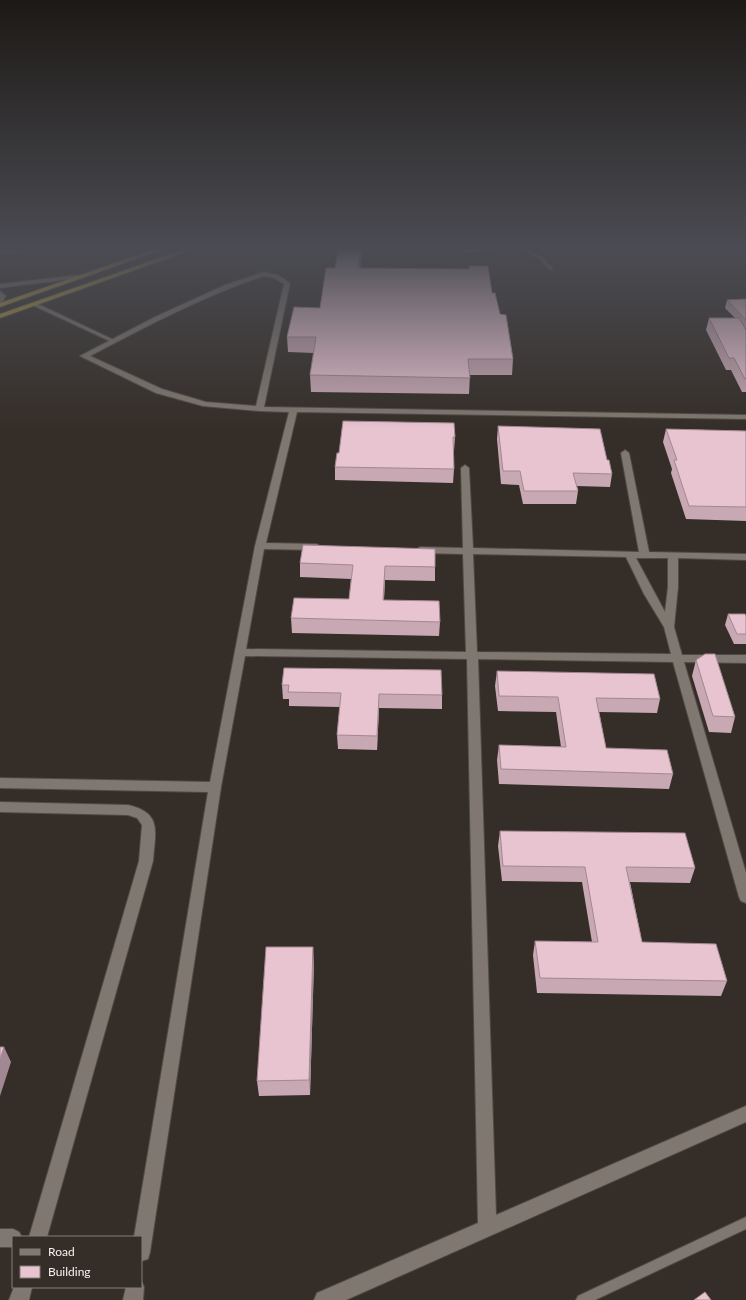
<svg xmlns="http://www.w3.org/2000/svg" width="746" height="1300" viewBox="0 0 746 1300" font-family="Lato,sans-serif">
  <style>
    .lines { fill: none; stroke-linecap: round; stroke-linejoin: round }
    .service-casing { stroke: #504b45; stroke-width: 2 }
    .minor-casing { stroke: #504b45; stroke-width: 2 }
    .trunk-casing { stroke: #504b45; stroke-width: 2 }
    .service { fill: #807870; fill-rule: evenodd }
    .minor { fill: #807870; fill-rule: evenodd }
    .trunk { fill: #ba9e3e; fill-rule: evenodd }
    .wall { fill: #c8a8b3 }
    .shaded-wall { fill: #a28892 }
    .building { fill: #e8c3d0; stroke: #a28892 }
  </style>
  <rect width="100%" height="100%" fill="#352e28"/>
  <g class="lines">
    <defs>
      <g id="service">
        <polygon points="516,247 521,247 541,256 553,269 550,270 539,258"/>
        <polygon points="32,303 36,303 116,341 112,342 32,305"/>
        <polygon points="746,1217 746,1229 595,1300 576,1300 578,1296"/>
      </g>
      <g id="minor">
        <polygon points="23,247 32,247 15,254 0,253 0,249 14,250"/>
        <path d="M264,272L278,275L290,283L264,407L746,415V419L297,412L266,543L317,544L322,547L317,550L264,549L246,649L466,652L463,554L420,553L415,550L420,547L463,548L461,468L465,465L469,468L473,548L639,552L621,453L625,450L629,453L649,552L746,554V560L678,558V587L674,627L682,655H746V663L684,662L746,873V903L741,901L739,897L673,662L478,659L496,1215L746,1106V1122L346,1300H314L317,1293L478,1223L467,659L245,656L221,787L150,1252L148,1259L141,1261V1237H134L208,792L0,788V778L210,782L255,546L289,412L259,411L203,406L156,393L80,356L155,317L225,285ZM264,276L274,278L284,284L256,406L206,402L162,389L90,356C147,326 203,296 264,276ZM473,554L626,557L644,594L664,627L671,654L477,652ZM636,558H668V587L665,612Z"/>
        <polygon points="78,275 81,277 80,278 0,288 0,284"/>
        <polygon points="0,291 6,296 2,302 0,303"/>
        <path d="M0,802L128,805C163,813 155,832 153,861L47,1237H29L139,861L142,825L137,818L128,815L0,812Z"/>
        <polygon points="0,1229 13,1229 19,1232 22,1237 13,1237 13,1247 0,1247"/>
        <polygon points="141,1280 144,1287 143,1300 123,1300 126,1287 141,1287"/>
        <polygon points="14,1287 32,1287 29,1300 9,1300"/>
      </g>
      <g id="trunk">
        <polygon points="161,247 170,247 0,307 0,303"/>
        <polygon points="191,247 200,247 0,318 0,314"/>
      </g>
    </defs>
    <!-- service casing -->
    <use href="#service" class="service-casing"/>
    <!-- minor casing -->
    <use href="#minor" class="minor-casing"/>
    <!-- trunk casing -->
    <use href="#trunk" class="trunk-casing"/>
    <!-- service -->
    <use href="#service" class="service"/>
    <!-- minor -->
    <use href="#minor" class="minor"/>
    <!-- trunk -->
    <use href="#trunk" class="trunk"/>
  </g>
  <!-- wall -->
  <g class="wall">
    <polygon points="339,247 362,247 362,255 360,268 469,269 469,266 492,293 500,314 513,359 512,375 470,375 469,394 311,392 310,375 314,353 288,352 287,337 320,308 335,268"/>
    <polygon points="462,247 495,247 495,251 463,252"/>
    <polygon points="668,247 691,247 690,249 671,250"/>
    <polygon points="746,299 746,328 745,328 746,330 746,392 742,392 731,370 726,370 706,330 709,318 735,318 725,308 727,300"/>
    <polygon points="498,426 607,460 612,474 610,487 577,486 578,491 576,504 523,504 519,485 501,484 497,439"/>
    <polygon points="666,429 746,431 746,521 686,519 671,473 672,469 663,442"/>
    <polygon points="455,437 454,451 453,451 454,469 453,483 335,480 335,467 339,453"/>
    <polygon points="300,563 435,567 435,581 385,580 384,600 440,622 439,636 292,633 291,618 349,599 351,579 300,577"/>
    <polygon points="728,614 746,616 746,644 734,644 725,625"/>
    <polygon points="696,660 735,717 731,733 709,732 692,676"/>
    <polygon points="284,668 442,695 442,709 379,708 377,750 338,749 337,735 340,707 289,706 289,699 283,699 282,685"/>
    <polygon points="497,671 660,699 657,713 599,712 606,748 673,774 669,789 499,784 497,760 499,745 561,747 556,712 498,711 495,686"/>
    <polygon points="500,831 695,868 690,883 630,882 642,942 727,981 721,996 537,993 533,955 535,941 592,942 582,882 502,881 498,846"/>
    <polygon points="314,962 310,1095 259,1096 257,1081"/>
  </g>
  <!-- shaded-wall -->
  <g class="shaded-wall">
    <polygon points="361,247 362,247 362,255 358,283 358,268"/>
    <polygon points="385,566 385,580 383,614 383,600"/>
    <polygon points="379,694 379,708 377,750 377,736"/>
    <polygon points="313,947 314,962 310,1095 309,1080"/>
    <polygon points="4,1047 11,1062 0,1096 0,1060"/>
  </g>
  <!-- building -->
  <g class="building">
    <polygon points="339,247 361,247 358,268 469,269 469,266 488,266 492,293 495,293 500,314 506,315 513,359 468,359 470,378 310,375 316,337 287,337 294,307 320,308 326,268 335,268"/>
    <polygon points="746,299 746,320 727,300"/>
    <polygon points="709,318 739,318 746,330 746,379 745,379 734,358 729,358"/>
    <polygon points="343,421 454,423 455,437 453,437 454,469 335,467 337,453 339,453"/>
    <polygon points="498,426 600,429 607,460 609,460 612,474 573,473 578,491 524,491 520,471 503,471"/>
    <polygon points="666,429 746,431 746,507 689,506 674,460 677,460"/>
    <polygon points="303,545 435,549 435,567 385,566 383,600 439,601 440,622 291,618 294,598 349,599 353,565 300,563"/>
    <polygon points="728,614 745,614 746,616 746,634 737,634"/>
    <polygon points="705,654 715,654 735,717 713,716 696,660"/>
    <polygon points="284,668 441,670 442,695 379,694 377,736 337,735 341,693 288,692 289,685 282,685"/>
    <polygon points="497,671 654,674 660,699 596,698 606,748 667,750 673,774 501,769 499,745 566,747 558,697 499,696"/>
    <polygon points="500,831 685,833 695,868 626,867 642,942 716,944 727,981 540,978 535,941 598,942 585,867 503,866"/>
    <polygon points="266,947 313,947 309,1080 257,1081"/>
    <polygon points="0,1047 4,1047 0,1060"/>
    <polygon points="705,1292 711,1300 694,1300"/>
  </g>
  <!-- sky -->
  <linearGradient id="sky" x2="0" y2="1"><stop stop-color="#1d1916"/><stop offset="0.58" stop-color="#4b4c53"/><stop offset="1" stop-color="#4b4c53" stop-opacity="0"/></linearGradient>
  <rect width="746" height="429" fill="url(#sky)"/>
  <!-- legend -->
  <rect x="12" y="1236" width="130" height="52" fill="#352e28" stroke="#827c77"/>
  <rect x="20" y="1249" width="20" height="6" fill="#807870" stroke="#827c77"/>
  <text x="48" y="1256" font-size="12" fill="#f6f2ee">Road</text>
  <rect x="20" y="1266" width="20" height="12" fill="#e8c3d0" stroke="#827c77"/>
  <text x="48" y="1276" font-size="12" fill="#f6f2ee">Building</text>
</svg>
